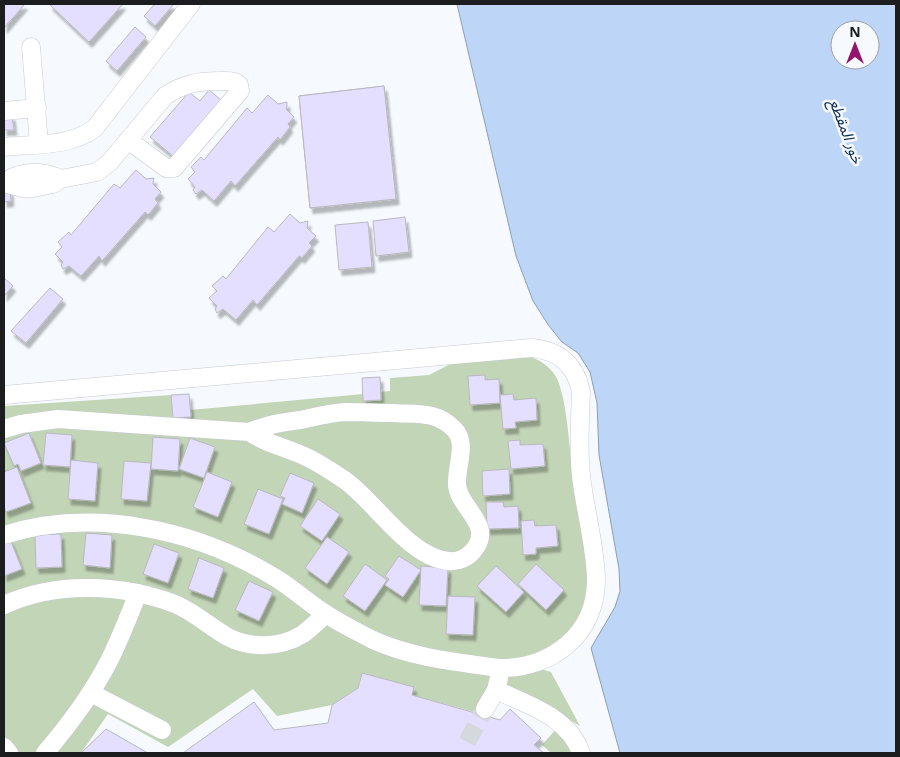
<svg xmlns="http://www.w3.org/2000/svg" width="900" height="757" viewBox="0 0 900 757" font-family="'Open Sans','Noto Sans Arabic',sans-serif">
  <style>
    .green { fill: #c3d5b7 }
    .water { fill: #bdd5f6; stroke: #8d9eb6; fill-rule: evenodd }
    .building { fill: #e4dffe; stroke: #b8b8bd; fill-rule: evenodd; filter: url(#shadow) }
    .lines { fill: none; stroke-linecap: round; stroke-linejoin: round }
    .minor-tunnel { stroke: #d5d9dd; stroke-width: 18; stroke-dasharray: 18 9; stroke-linecap: butt }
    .minor-casing { stroke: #c6cace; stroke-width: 19 }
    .minor { stroke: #fff; stroke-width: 18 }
    .labels { text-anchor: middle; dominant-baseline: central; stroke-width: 5; stroke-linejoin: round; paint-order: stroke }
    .water-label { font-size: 15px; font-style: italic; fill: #0b2a52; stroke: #f6fafe }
  </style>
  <defs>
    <filter id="shadow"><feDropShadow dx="3" dy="5.5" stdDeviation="1" flood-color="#0004"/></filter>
  </defs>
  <rect width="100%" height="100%" fill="#f6fafe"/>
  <!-- green -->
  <g class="green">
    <path d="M524,354C538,359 552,366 558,381C568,407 569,448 573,475C577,503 587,535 588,562C588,581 587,601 578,618C563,646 527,657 499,668L482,714L412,695L413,687L362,673L358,688L332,705L277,716L253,689L168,747L108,714L81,753H4V406L171,395L173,418L190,410L363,394V401L381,400L380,392L390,391V378L429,375L462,358Z"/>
    <polygon points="531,666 551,672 580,726 542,704 504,688 507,676"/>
    <polygon points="558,727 577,753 551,753 542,745"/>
  </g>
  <!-- water -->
  <path class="water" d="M457,4H896V753H620L591,648L615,607L620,591L619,569L599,455L597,403L590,372L578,353L562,342L549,326L533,301L516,256ZM840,30H870V60H840Z"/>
  <!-- building -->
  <g class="building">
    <polygon points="4,4 25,4 4,28"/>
    <polygon points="49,4 123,4 89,42"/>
    <polygon points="155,4 174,4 155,26 144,16"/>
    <polygon points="135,27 146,37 117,71 106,61"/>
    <path d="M384,86L396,199L310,208L299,96ZM352,101L361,190L342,192L340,170L353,168L348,123H335L333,104Z"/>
    <polygon points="384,86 396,199 310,208 299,96"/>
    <polygon points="209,90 221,100 173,156 150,137 189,92 200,101"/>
    <polygon points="268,95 278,104 287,102 287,107 286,109 294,117 288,124 290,127 280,140 278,137 235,186 231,181 214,201 202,190 196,194 193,190 195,187 188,179 195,172 191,167 201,157 204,160 247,108 252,113"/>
    <polygon points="12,115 14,130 4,130 4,116"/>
    <polygon points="136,170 146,179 154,178 153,184 161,192 155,199 158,203 148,215 145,212 102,261 99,256 81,276 69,266 63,269 61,265 63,262 55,254 62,247 58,242 69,232 71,235 114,184 120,188"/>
    <polygon points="4,190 10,190 11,201 4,202"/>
    <polygon points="290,214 300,223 308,221 307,228 316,236 309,243 312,246 302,258 299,256 257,305 253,300 236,320 223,309 217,313 215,309 217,306 209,298 217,291 212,286 223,276 226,279 268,227 274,232"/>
    <polygon points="405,217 409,252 376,256 373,221"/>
    <polygon points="368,222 372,267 339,270 335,225"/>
    <polygon points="4,278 13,286 4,296"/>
    <polygon points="50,288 63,299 26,343 11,331"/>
    <polygon points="485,375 485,380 499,379 500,403 470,405 468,376"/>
    <polygon points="380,377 381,400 363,401 362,378"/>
    <polygon points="189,394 191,417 173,418 171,395"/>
    <polygon points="513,394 514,400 536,398 537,420 515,422 516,428 503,429 500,395"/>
    <polygon points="29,433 41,463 21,471 18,464 14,466 4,443"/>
    <polygon points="46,433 72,435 70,467 43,465"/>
    <polygon points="153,437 180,439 178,471 151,469"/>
    <polygon points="190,438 215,447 204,478 179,469"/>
    <polygon points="520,440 520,445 543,444 545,466 511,469 508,441"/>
    <polygon points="71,460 98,463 95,501 68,499"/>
    <polygon points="124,461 151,463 147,501 121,499"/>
    <polygon points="17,467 31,503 6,512 4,507 4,472"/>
    <polygon points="509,469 510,494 483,496 482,471"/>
    <polygon points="207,472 232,482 218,517 193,507"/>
    <polygon points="290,473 314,483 302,513 282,504 285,498 280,496"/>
    <polygon points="258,489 283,499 269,534 244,524"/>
    <polygon points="318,499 340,514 322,541 300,526"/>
    <polygon points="486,502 503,502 504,507 518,506 519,528 487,529"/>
    <polygon points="534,520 535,526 556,525 558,546 536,548 536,554 523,555 521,521"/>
    <polygon points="86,533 112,535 110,568 83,565"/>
    <polygon points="61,534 62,567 36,568 35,535"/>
    <polygon points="327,537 349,552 327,584 305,568"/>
    <polygon points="10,539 22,569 4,576 4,542"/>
    <polygon points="154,544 179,553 168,583 143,574"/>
    <polygon points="399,556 421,570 403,597 385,585 389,579 385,576"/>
    <polygon points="199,558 224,568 213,598 188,589"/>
    <polygon points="365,564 387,580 365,611 343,596"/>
    <polygon points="536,564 564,590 546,610 518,584"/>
    <polygon points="421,566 448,568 446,606 419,605"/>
    <polygon points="496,566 524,592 506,612 477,586"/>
    <polygon points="249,581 273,592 259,621 235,610"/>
    <polygon points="448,596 475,597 473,635 446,634"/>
    <polygon points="362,673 414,687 412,695 500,720 510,709 541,738 534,745 544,753 183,753 254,702 274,730 328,723 332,705 358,688"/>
    <polygon points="106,729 148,753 81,753"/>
  </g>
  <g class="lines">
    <!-- minor-tunnel -->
    <polyline class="minor-tunnel" points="467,742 485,709"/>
    <defs>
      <g id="minor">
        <polyline points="31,47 39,144"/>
        <polyline points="4,111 37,108"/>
        <path d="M4,147C34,144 68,147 94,129L191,4"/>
        <path d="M4,182C23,170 41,170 61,179"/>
        <path d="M4,183L23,188H33L53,184L61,179L97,172L109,163L165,96C185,83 198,81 221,81C228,81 234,80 239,85L240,91L174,168H166L128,140"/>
        <path d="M4,395L531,348C559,350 576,365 581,392C580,420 578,449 581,476C585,510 595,544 596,578C597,634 552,669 499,668C456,662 413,658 373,640C358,632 341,624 326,614C308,603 293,588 274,577C195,529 93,507 4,535"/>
        <path d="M4,429L21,424L58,419L249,432C265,425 282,422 300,420C315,417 330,413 345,412C361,412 378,413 394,413C406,414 420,413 432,416C440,418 448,423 454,429C468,442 456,467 457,484C457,507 496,525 473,551C467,558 458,562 449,561C410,558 376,503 346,481C331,471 314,459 297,453C280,446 263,442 249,432"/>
        <path d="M4,605C56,581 122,584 175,604C194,612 209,626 226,636C249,649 281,648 303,634C311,628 318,621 326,614"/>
        <path d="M496,690C528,705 569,717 581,753"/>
        <polyline points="91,693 162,730"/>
        <polyline points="485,709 496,690 499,678"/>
        <polyline points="4,747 9,753"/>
        <path d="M45,753C69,725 92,694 109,661C120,639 129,616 138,593"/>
      </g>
    </defs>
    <!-- minor casing -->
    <use href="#minor" class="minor-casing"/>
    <!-- minor -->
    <use href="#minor" class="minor"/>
  </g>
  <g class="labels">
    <!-- water labels -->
    <g class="water-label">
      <text transform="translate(847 131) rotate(69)">خور المقطع</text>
    </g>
  </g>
  <!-- border -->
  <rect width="900" height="757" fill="none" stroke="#1c1d1f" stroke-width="10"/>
  <!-- north arrow -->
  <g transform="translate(855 45)"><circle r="24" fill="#f6fafe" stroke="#9fa2a5"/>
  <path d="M0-4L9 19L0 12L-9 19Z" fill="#94136d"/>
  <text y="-8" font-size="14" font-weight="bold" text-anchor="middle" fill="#1c1d1f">N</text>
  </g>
</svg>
